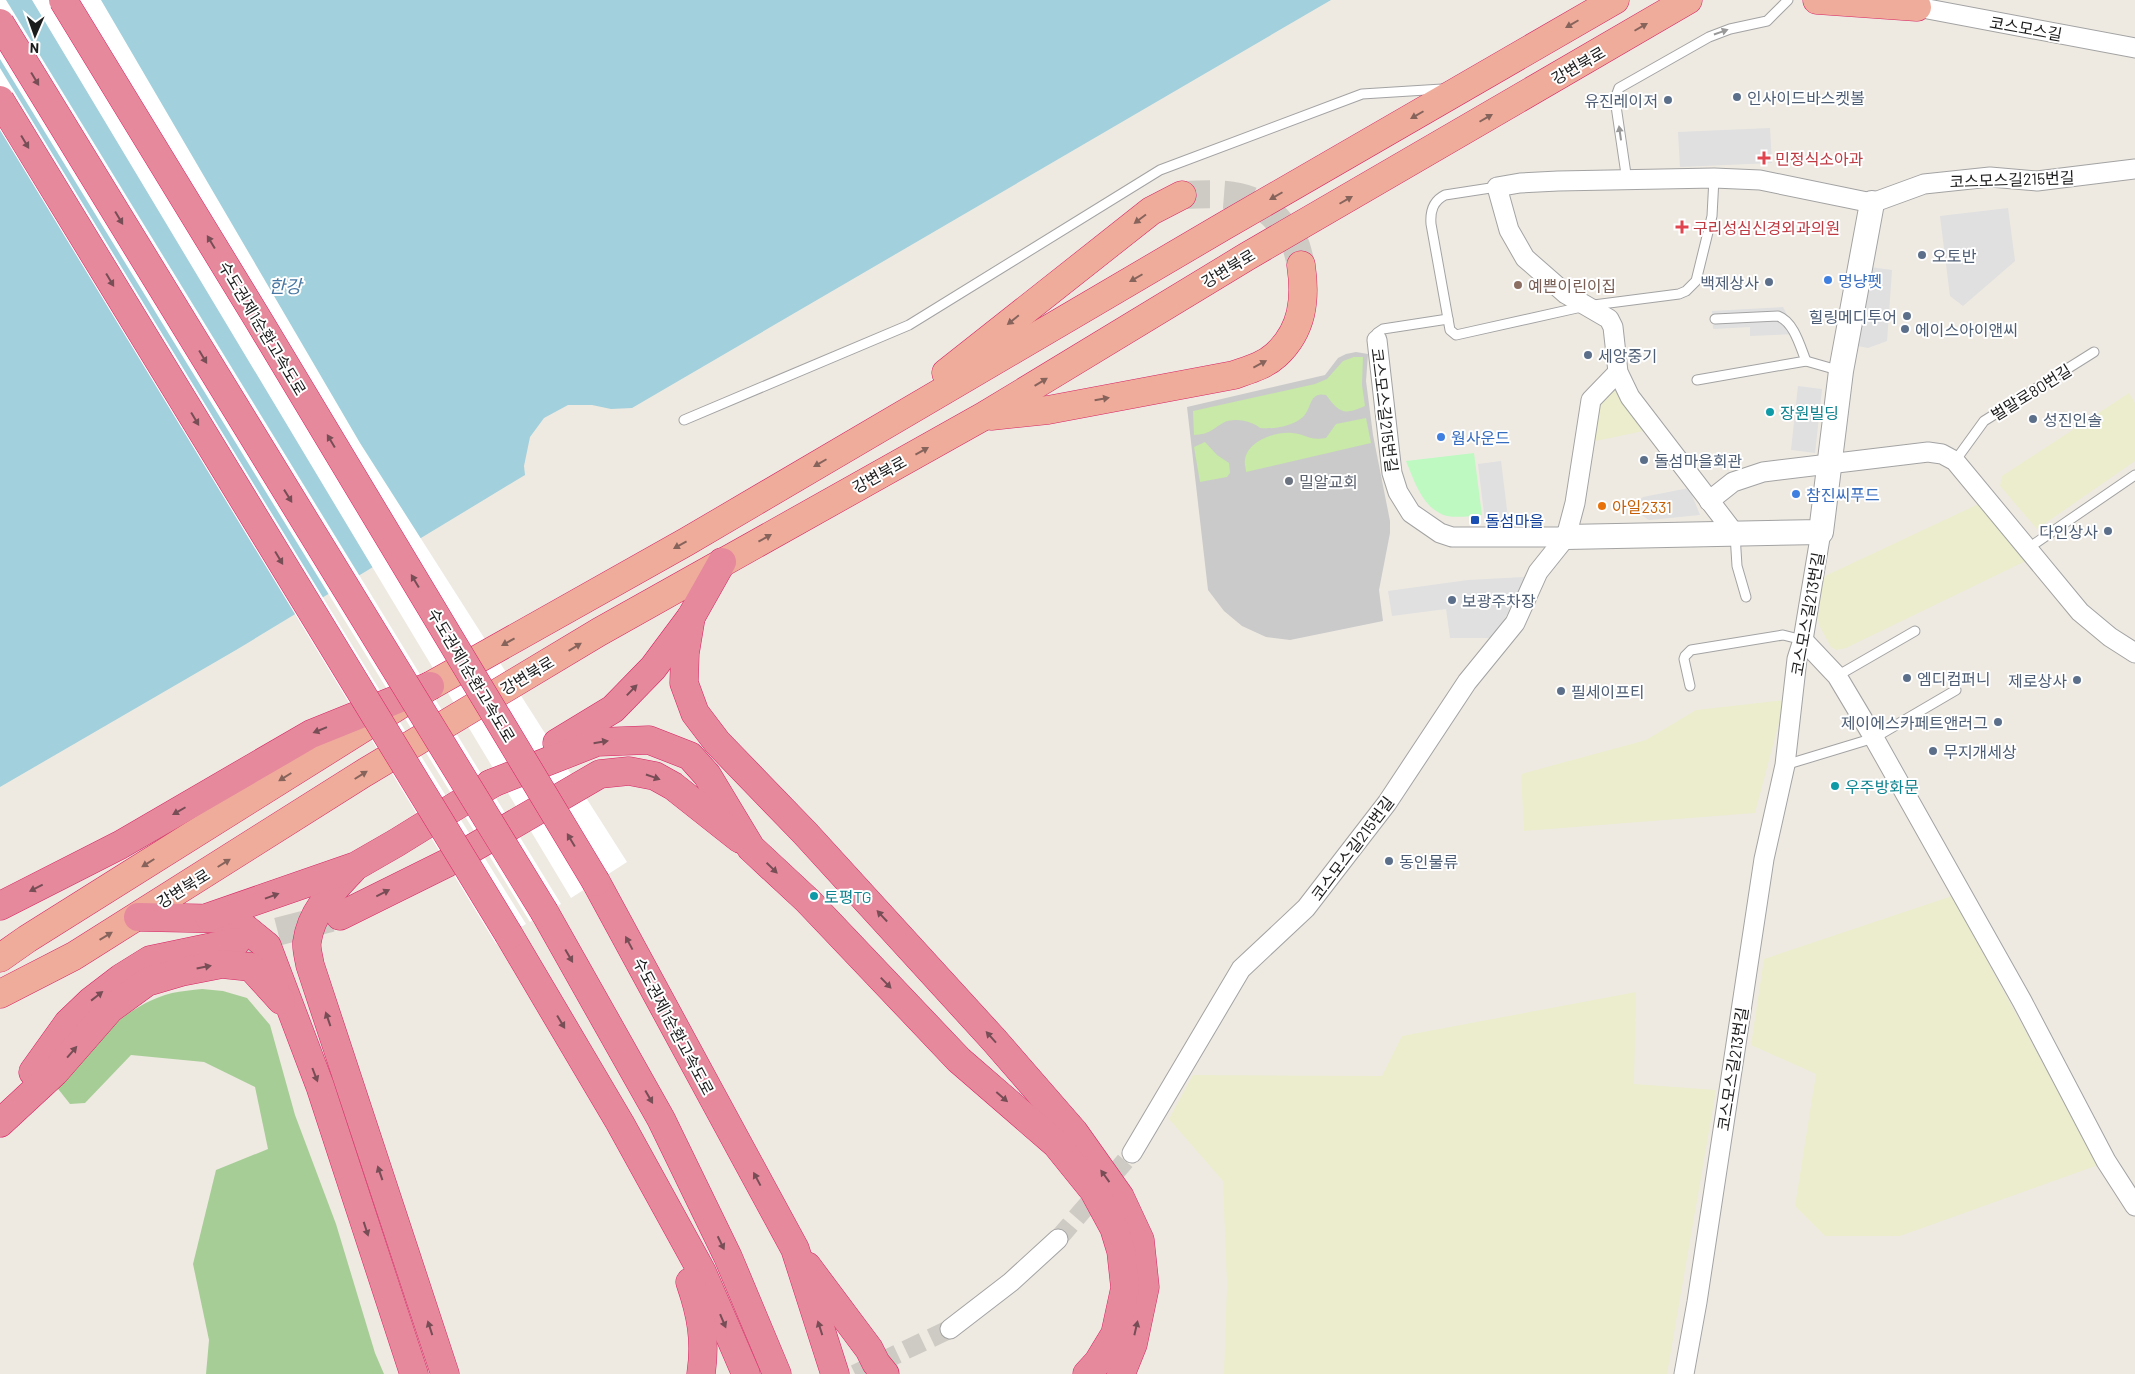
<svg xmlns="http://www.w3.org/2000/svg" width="2135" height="1374" viewBox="0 0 2135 1374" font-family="Barlow,'Noto Sans KR',sans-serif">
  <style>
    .religious { fill: #cacaca }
    .farmland { fill: #ebedcd }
    .grass { fill: #c8e9a7 }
    .forest { fill: #a7cd97 }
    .park { fill: #bef9c2 }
    .parking { fill: #e0e0e0 }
    .water { fill: #a2d0dc }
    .pier { fill: #fff }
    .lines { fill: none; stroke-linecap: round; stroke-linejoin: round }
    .minor-tunnel { stroke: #cecbc4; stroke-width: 19; stroke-dasharray: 19 9; stroke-linecap: butt }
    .trunk-tunnel { stroke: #cecbc4; stroke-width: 28; stroke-dasharray: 28 14; stroke-linecap: butt }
    .motorway-tunnel { stroke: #cecbc4; stroke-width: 28; stroke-dasharray: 28 14; stroke-linecap: butt }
    .service-casing { stroke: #a3a3a3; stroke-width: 11 }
    .minor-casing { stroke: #a3a3a3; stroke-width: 21 }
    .tertiary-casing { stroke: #a3a3a3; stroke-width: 26 }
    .trunk-casing { stroke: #d72464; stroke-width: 29 }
    .motorway-casing { stroke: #d72464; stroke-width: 29 }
    .service { stroke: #fff; stroke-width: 9 }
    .minor { stroke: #fff; stroke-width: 19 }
    .tertiary { stroke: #fff; stroke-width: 24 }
    .trunk { stroke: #f0ac9b; stroke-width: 28 }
    .motorway { stroke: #e6899c; stroke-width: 28 }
    .motorway-bridge-casing { stroke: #d72464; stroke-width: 29; stroke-linecap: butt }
    .motorway-bridge { stroke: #e6899c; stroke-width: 28 }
    .oneway { fill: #86645c }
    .oneway2 { fill: #999 }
    .oneway3 { fill: #774d56 }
    .service-dot { fill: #5c6f8a; stroke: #fff; stroke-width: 2 }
    .health-dot { fill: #e0444e; stroke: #fff; stroke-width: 2 }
    .shop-dot { fill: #3f7fe0; stroke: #fff; stroke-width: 2 }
    .education-dot { fill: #8d6e63; stroke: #fff; stroke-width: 2 }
    .culture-dot { fill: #0f9aa8; stroke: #fff; stroke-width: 2 }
    .worship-dot { fill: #6b7280; stroke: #fff; stroke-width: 2 }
    .food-dot { fill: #e8710a; stroke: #fff; stroke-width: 2 }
    .transit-dot { fill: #1a4fb4; stroke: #fff; stroke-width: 2 }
    .labels { text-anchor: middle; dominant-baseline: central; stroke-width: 4; stroke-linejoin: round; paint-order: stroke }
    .street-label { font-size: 16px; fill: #1c1c1c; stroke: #fff }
    .service-label { font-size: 16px; fill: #4e5e75; stroke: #fff; text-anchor: start }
    .health-label { font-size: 16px; fill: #be3a42; stroke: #fff; text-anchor: start }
    .shop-label { font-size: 16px; fill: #366cbe; stroke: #fff; text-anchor: start }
    .education-label { font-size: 16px; fill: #785e54; stroke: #fff; text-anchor: start }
    .culture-label { font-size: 16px; fill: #0d838f; stroke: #fff; text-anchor: start }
    .worship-label { font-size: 16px; fill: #5b616d; stroke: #fff; text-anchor: start }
    .food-label { font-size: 16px; fill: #c56008; stroke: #fff; text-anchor: start }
    .transit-label { font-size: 16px; fill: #164399; stroke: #fff; text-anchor: start }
    .water-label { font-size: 18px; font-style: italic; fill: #4777a3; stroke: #fff }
  </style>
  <rect width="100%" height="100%" fill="#eeeae2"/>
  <!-- religious -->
  <polygon class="religious" points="1356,352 1368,354 1366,381 1373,435 1390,521 1390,533 1379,590 1383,621 1290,640 1266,637 1242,626 1224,611 1208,590 1187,407 1325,375 1338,358 1346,354"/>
  <!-- farmland -->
  <g class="farmland">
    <polygon points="1615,385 1648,430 1591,442 1595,407"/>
    <polygon points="2129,393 2135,403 2135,461 2037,529 2000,486 2002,476"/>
    <polygon points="1987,500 2034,557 1846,648 1836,650 1831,647 1819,625 1818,618 1822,585 1825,576"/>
    <polygon points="1785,700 1755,813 1524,831 1521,774 1646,740 1696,710"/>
    <polygon points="1952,896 2098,1165 1900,1236 1825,1236 1795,1206 1816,1074 1751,1045 1764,959"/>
    <polygon points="1636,992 1634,1084 1716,1090 1667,1374 1224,1374 1227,1285 1223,1181 1169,1119 1193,1075 1382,1076 1402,1036"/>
  </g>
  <!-- grass -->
  <g class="grass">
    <path d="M1354,357H1363L1362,385L1365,406C1343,416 1339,412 1326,395C1309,391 1312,408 1303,417C1291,427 1275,429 1260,428C1252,421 1233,417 1223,423C1211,430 1210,434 1194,435L1193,411L1315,384L1327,379L1343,361Z"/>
    <path d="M1366,418L1371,443L1246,472C1246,468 1244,463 1245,460C1247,441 1277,431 1292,433C1307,434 1308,441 1326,438L1336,424Z"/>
    <polygon points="1205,442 1217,455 1229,463 1230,473 1227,477 1200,482 1194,447"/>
  </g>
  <!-- forest -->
  <path class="forest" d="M202,989L223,991L247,998L270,1025L295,1115L336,1224L375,1353L384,1374H206L209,1340L193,1264L216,1170L268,1149L255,1087L204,1062L131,1055L85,1103L70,1104L55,1085C90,1048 120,1007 172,993C181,991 192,990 202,989Z"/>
  <!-- park -->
  <path class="park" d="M1474,453L1482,515C1471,516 1458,518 1447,516C1423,510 1414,480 1406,461Z"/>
  <!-- parking -->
  <g class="parking">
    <polygon points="1770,128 1772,163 1680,167 1678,132"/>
    <polygon points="2008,208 2015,261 1963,306 1950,296 1940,216"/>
    <polygon points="1870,267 1892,270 1887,341 1868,348 1858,346"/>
    <polygon points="1783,307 1797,334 1750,336 1750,327 1713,329 1712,311"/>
    <polygon points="1798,386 1822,389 1815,453 1791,450"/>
    <polygon points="1501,461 1508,518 1485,521 1478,464"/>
    <polygon points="1689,488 1700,515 1649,520 1643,516 1637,502 1643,497"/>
    <polygon points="1524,577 1525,584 1493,638 1450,638 1446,609 1392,616 1388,591 1468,580"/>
  </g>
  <!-- water -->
  <polygon class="water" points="0,0 1331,0 632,408 611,409 592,405 568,405 544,418 530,437 524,466 525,475 236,650 0,787"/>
  <!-- pier -->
  <g class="pier">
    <polygon points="0,0 6,0 561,904 530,922 0,59"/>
    <polygon points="32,0 101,0 360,443 627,862 571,898"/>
    <polygon points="0,68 366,668 526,924 496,944 0,130"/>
  </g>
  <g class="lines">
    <!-- minor-tunnel -->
    <g class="minor-tunnel">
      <polyline points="1058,1239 1132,1153"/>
      <polyline points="855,1374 950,1329"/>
    </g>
    <!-- trunk-tunnel -->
    <path class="trunk-tunnel" d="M1182,195C1221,194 1254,190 1281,224C1285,229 1291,234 1293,239C1297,246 1299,257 1301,265"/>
    <!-- motorway-tunnel -->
    <polyline class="motorway-tunnel" points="237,942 331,918"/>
    <defs>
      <g id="service">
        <polyline points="1627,181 1615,99 1619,88 1709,37 1730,29 1767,21 1788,0"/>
        <path d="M1497,187L1445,195C1433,201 1430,211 1431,224L1450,330L1456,335L1586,306L1679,294L1686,291L1696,281L1712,216L1714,178"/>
        <path d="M1715,319L1778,316C1794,322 1800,346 1806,361"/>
        <polyline points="1377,340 1377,333 1383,329 1448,319"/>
        <polyline points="1697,380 1806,361 1841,371"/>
        <polyline points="684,420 909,325 1160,170 1362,94 1442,89"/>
        <polyline points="1955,461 1984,421 2094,352"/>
        <polyline points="1735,534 1737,566 1746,597"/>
        <polyline points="2027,549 2135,475"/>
        <polyline points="1837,676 1915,631"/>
        <polyline points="1690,686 1684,659 1685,656 1691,650 1783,635 1803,640"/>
        <polyline points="1785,765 1874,738 1956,690"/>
      </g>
      <g id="minor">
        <polyline points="1907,1 1917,7 2135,48"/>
        <polyline points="1377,340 1392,473 1398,492 1411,513 1440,533 1452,537 1566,537"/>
        <polyline points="1709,501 1733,482 1763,472 1928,452 1942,454 1955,461 2080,612 2110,637 2135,653"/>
        <polyline points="1735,534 1630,397 1618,372 1613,327 1609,319 1566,294 1525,258 1509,230 1497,187 1520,183 1558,181 1714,178 1760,180 1872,203 1924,184 1990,177 2037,181 2135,169"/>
        <polyline points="1803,640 1837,676 1874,738 2022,1001 2106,1161 2135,1206"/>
        <polyline points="1132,1153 1241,969 1306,908 1387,803 1467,682 1515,623 1538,572 1566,537 1575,503 1591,400 1618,372"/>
        <polyline points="950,1329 1011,1282 1058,1239"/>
        <polyline points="1684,1374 1697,1302 1764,859 1785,765 1797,659 1803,640 1821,532"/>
      </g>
      <polyline id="tertiary" points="1566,537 1821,532 1841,371 1872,203"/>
      <g id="trunk">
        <polyline points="1817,0 1917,7"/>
        <polyline points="946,373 1151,211 1182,195"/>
        <path d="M991,416L1048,410L1234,375C1248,370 1264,366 1276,355C1303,330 1306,299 1301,265"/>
        <polyline points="0,958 27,939 430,686 686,542 1224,226 1615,0"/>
        <polyline points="0,994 74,956 364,773 599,632 984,416 1246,257 1688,0"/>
      </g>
      <g id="motorway">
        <polyline points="691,617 685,653 684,683 695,713 717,742 805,833 994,1040 1074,1132 1120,1197 1140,1240 1145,1287 1133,1344 1121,1374"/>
        <polyline points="557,743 613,709 653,668 691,617 722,562"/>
        <polyline points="490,784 597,742 649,740 690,756 707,775 751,848 808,901 959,1060 1056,1144 1094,1191 1114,1228 1121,1251 1125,1288 1115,1334 1098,1362 1087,1374"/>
        <path d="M352,870C332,891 311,912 307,942C306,949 309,958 310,965L445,1374"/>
        <polyline points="596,882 795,1249 835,1374"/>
        <polyline points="0,906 120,845 311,734 430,686"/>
        <polyline points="545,913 661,1119 728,1257 777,1374"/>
        <polyline points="340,916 447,863 600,774 629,771 655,776 673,786 740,839"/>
        <polyline points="138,917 234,919 267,946 320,1086 414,1374"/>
        <polyline points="209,917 356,866 396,843 493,783"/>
        <polyline points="509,935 620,1123 702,1272 746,1374"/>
        <polyline points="33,1072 68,1023 91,1001 121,978 150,960 236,942"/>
        <polyline points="0,1123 55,1072 110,1009 147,982 181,972 222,964 251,967 281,1000"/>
        <polyline points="807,1266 869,1349 876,1363 885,1374"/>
        <path d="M690,1282C701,1314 706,1340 701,1374"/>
      </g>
    </defs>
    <!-- service casing -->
    <use href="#service" class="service-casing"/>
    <!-- minor casing -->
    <use href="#minor" class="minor-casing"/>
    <!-- tertiary casing -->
    <use href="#tertiary" class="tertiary-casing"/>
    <!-- trunk casing -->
    <use href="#trunk" class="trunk-casing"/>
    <!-- motorway casing -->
    <use href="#motorway" class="motorway-casing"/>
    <!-- service -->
    <use href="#service" class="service"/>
    <!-- minor -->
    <use href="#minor" class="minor"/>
    <!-- tertiary -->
    <use href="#tertiary" class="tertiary"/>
    <!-- trunk -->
    <use href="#trunk" class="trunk"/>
    <!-- motorway -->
    <use href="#motorway" class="motorway"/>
    <defs>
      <g id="motorway-bridge">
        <polyline points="63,0 259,321 596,882"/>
        <polyline points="0,23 545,913"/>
        <polyline points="0,100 509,935"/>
      </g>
    </defs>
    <!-- motorway-bridge casing -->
    <use href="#motorway-bridge" class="motorway-bridge-casing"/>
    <!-- motorway-bridge -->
    <use href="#motorway-bridge" class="motorway-bridge"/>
  </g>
  <!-- one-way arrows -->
  <defs><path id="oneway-solid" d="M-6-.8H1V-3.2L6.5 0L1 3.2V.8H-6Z" transform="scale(1.25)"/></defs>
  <g class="oneway">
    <use href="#oneway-solid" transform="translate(1572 24) rotate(150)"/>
    <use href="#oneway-solid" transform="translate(1641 27) rotate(-30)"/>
    <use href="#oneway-solid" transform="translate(1417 115) rotate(150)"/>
    <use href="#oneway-solid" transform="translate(1486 118) rotate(-30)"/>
    <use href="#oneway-solid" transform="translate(1276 196) rotate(150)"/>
    <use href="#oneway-solid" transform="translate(1346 200) rotate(-30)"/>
    <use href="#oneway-solid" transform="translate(1140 219) rotate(143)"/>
    <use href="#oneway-solid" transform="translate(1136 278) rotate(150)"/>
    <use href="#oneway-solid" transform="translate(1013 320) rotate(141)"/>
    <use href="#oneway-solid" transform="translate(1260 364) rotate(-28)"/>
    <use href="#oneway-solid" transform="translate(1041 382) rotate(-31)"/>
    <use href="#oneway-solid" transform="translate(1102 399) rotate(-10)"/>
    <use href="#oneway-solid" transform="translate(922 451) rotate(-29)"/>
    <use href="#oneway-solid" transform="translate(820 463) rotate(150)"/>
    <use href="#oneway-solid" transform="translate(765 538) rotate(-29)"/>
    <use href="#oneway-solid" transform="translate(680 545) rotate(151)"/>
    <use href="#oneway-solid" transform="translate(508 642) rotate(151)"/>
    <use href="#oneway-solid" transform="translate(575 647) rotate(-31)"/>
    <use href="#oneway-solid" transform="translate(361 775) rotate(-32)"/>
    <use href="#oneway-solid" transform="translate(285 777) rotate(148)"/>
    <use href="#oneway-solid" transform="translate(148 863) rotate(148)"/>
    <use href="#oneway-solid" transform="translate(224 863) rotate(-32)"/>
    <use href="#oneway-solid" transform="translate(106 936) rotate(-31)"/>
  </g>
  <g class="oneway2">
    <use href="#oneway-solid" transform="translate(1721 32) rotate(-19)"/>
    <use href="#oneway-solid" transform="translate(1620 133) rotate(-98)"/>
  </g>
  <g class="oneway3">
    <use href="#oneway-solid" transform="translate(35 79) rotate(59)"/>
    <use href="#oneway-solid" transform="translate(25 142) rotate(59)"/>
    <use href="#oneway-solid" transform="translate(119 218) rotate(59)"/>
    <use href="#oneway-solid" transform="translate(211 242) rotate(-121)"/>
    <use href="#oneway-solid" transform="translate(110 280) rotate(59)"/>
    <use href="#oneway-solid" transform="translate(203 357) rotate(59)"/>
    <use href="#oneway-solid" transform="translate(195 419) rotate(59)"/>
    <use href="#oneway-solid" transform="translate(331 441) rotate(-121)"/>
    <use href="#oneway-solid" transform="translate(288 496) rotate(58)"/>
    <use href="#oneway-solid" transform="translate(279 558) rotate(59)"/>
    <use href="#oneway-solid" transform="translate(415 581) rotate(-121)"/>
    <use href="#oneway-solid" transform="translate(632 690) rotate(-46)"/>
    <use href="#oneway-solid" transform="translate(320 730) rotate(158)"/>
    <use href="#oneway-solid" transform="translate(601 742) rotate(-9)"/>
    <use href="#oneway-solid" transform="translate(653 777) rotate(19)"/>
    <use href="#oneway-solid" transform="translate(179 811) rotate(150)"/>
    <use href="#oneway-solid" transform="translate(571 840) rotate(-121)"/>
    <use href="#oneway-solid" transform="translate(772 868) rotate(44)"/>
    <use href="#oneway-solid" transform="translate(36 888) rotate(153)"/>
    <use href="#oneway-solid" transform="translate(383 893) rotate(-27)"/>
    <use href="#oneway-solid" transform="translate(272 896) rotate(-20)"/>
    <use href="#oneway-solid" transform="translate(882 916) rotate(-133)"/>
    <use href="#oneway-solid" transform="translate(629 943) rotate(-118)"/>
    <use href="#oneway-solid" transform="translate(569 956) rotate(60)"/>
    <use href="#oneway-solid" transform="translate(204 967) rotate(-11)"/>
    <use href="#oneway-solid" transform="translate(886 983) rotate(46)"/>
    <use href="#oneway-solid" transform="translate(97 996) rotate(-38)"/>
    <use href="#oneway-solid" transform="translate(328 1019) rotate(-109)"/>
    <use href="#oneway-solid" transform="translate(561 1022) rotate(59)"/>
    <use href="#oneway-solid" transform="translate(991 1037) rotate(-132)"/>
    <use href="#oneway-solid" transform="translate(72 1052) rotate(-49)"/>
    <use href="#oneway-solid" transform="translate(315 1075) rotate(69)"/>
    <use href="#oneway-solid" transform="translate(649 1097) rotate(60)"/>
    <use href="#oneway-solid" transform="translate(1002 1097) rotate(41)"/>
    <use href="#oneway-solid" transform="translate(380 1173) rotate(-109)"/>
    <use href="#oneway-solid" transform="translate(1105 1176) rotate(-126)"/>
    <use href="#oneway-solid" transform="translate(757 1179) rotate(-118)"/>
    <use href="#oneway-solid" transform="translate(366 1229) rotate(72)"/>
    <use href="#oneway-solid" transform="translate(721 1243) rotate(64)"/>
    <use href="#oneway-solid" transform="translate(723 1321) rotate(67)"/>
    <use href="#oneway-solid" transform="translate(430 1328) rotate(-108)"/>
    <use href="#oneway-solid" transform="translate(820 1328) rotate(-108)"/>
    <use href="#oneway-solid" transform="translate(1136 1328) rotate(-77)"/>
  </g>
  <!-- markers -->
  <g class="service-dot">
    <circle cx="1737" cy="97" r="5"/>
    <circle cx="1668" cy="100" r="5"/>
    <circle cx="1922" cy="255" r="5"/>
    <circle cx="1769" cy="282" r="5"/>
    <circle cx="1907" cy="316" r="5"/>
    <circle cx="1905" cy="329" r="5"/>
    <circle cx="1588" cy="355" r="5"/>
    <circle cx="2033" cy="419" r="5"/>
    <circle cx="1644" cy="460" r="5"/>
    <circle cx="2108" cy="531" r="5"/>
    <circle cx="1452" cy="600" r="5"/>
    <circle cx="1907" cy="678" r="5"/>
    <circle cx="2077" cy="680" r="5"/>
    <circle cx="1561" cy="691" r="5"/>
    <circle cx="1998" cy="722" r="5"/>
    <circle cx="1933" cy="751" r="5"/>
    <circle cx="1389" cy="861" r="5"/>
  </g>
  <g class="health-dot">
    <path d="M1761.5 150.5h5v5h5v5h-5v5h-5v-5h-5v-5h5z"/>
    <path d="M1679.5 219.5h5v5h5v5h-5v5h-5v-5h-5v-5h5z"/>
  </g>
  <g class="shop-dot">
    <circle cx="1828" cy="280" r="5"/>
    <circle cx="1441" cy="437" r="5"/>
    <circle cx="1796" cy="494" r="5"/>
  </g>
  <circle class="education-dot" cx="1518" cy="285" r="5"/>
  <g class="culture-dot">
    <circle cx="1770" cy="412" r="5"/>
    <circle cx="1835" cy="786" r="5"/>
    <circle cx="814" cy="896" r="5"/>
  </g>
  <circle class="worship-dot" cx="1289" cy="481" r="5"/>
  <circle class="food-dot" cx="1602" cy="506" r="5"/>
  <rect class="transit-dot" x="1470" y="515" width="10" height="10" rx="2.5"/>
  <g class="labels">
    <!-- street labels -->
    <g class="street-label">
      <text transform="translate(2026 28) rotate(10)">코스모스길</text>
      <text transform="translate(1578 65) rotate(-30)">강변북로</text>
      <text transform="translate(2012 179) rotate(-2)">코스모스길215번길</text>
      <text transform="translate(1228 268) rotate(-31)">강변북로</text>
      <text transform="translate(263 328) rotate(59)">수도권제1순환고속도로</text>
      <text transform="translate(2031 392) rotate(-32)">벌말로80번길</text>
      <text transform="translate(1385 410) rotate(83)">코스모스길215번길</text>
      <text transform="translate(879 474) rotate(-29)">강변북로</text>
      <text transform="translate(1807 614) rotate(-80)">코스모스길213번길</text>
      <text transform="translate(472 675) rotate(59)">수도권제1순환고속도로</text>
      <text transform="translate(527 675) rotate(-31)">강변북로</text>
      <text transform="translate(1352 848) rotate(-53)">코스모스길215번길</text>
      <text transform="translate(183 888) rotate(-32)">강변북로</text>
      <text transform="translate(674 1026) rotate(62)">수도권제1순환고속도로</text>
      <text transform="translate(1732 1069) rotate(-81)">코스모스길213번길</text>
    </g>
    <!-- service labels -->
    <g class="service-label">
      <text x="1747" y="97">인사이드바스켓볼</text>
      <text x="1658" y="100" text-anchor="end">유진레이저</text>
      <text x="1932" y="255">오토반</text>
      <text x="1759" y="282" text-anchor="end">백제상사</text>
      <text x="1897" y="316" text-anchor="end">힐링메디투어</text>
      <text x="1915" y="329">에이스아이앤씨</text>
      <text x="1598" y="355">세앙중기</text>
      <text x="2043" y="419">성진인솔</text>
      <text x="1654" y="460">돌섬마을회관</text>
      <text x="2098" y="531" text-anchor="end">다인상사</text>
      <text x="1462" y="600">보광주차장</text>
      <text x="1917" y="678">엠디컴퍼니</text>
      <text x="2067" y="680" text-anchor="end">제로상사</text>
      <text x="1571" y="691">필세이프티</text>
      <text x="1988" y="722" text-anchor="end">제이에스카페트앤러그</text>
      <text x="1943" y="751">무지개세상</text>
      <text x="1399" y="861">동인물류</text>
    </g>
    <!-- health labels -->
    <g class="health-label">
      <text x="1775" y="158">민정식소아과</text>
      <text x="1693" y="227">구리성심신경외과의원</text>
    </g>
    <!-- shop labels -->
    <g class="shop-label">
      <text x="1838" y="280">멍냥펫</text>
      <text x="1451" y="437">웜사운드</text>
      <text x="1806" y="494">참진씨푸드</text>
    </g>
    <!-- education labels -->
    <g class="education-label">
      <text x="1528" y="285">예쁜이린이집</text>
    </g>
    <!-- culture labels -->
    <g class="culture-label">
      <text x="1780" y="412">장원빌딩</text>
      <text x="1845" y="786">우주방화문</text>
      <text x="824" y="896">토평TG</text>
    </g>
    <!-- worship labels -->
    <g class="worship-label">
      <text x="1299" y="481">밀알교회</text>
    </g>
    <!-- food labels -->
    <g class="food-label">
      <text x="1612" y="506">아일2331</text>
    </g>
    <!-- transit labels -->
    <g class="transit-label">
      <text x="1485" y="520">돌섬마을</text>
    </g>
    <!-- water labels -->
    <g class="water-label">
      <text x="285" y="286">한강</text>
    </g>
  </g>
  <!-- north arrow -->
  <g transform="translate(35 35) rotate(182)" stroke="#ffffff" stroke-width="4" paint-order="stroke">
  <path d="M0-4L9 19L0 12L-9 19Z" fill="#1c1c1c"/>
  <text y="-8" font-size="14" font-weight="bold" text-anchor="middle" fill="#1c1c1c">N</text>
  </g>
</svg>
